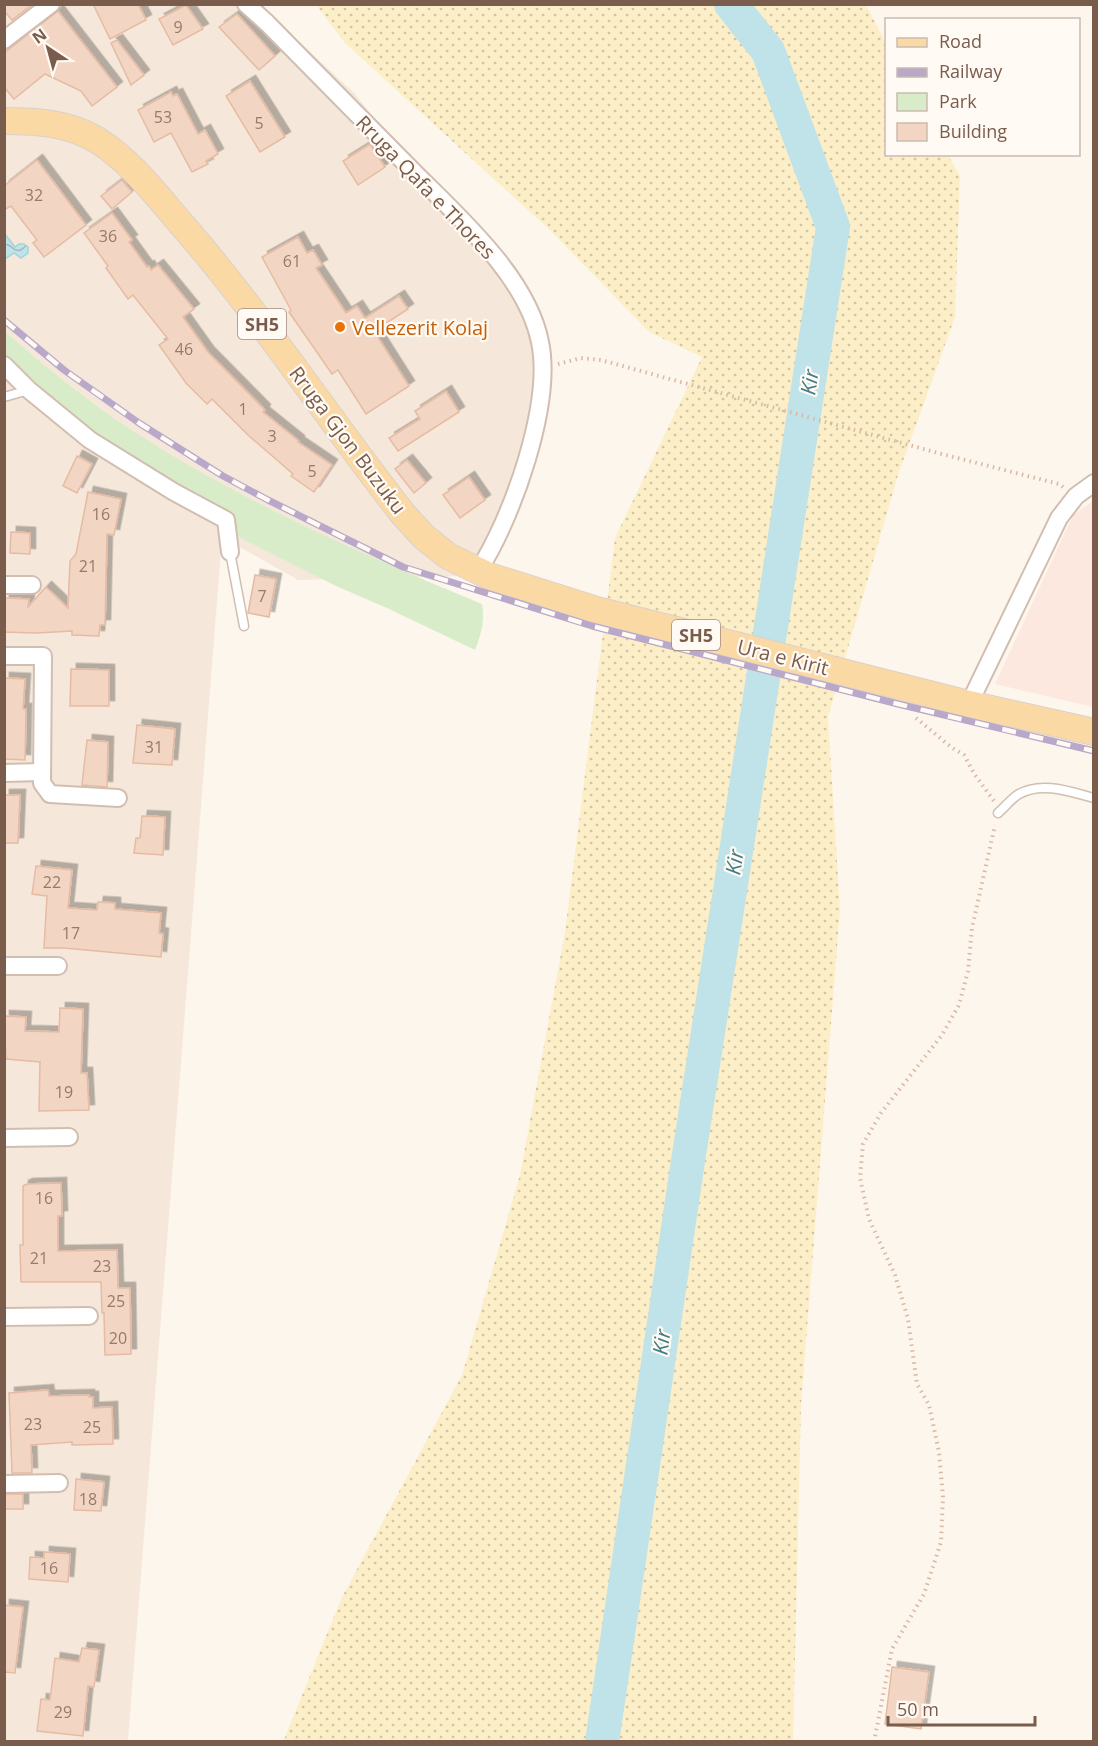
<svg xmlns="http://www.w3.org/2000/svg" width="1098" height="1746" viewBox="0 0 1098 1746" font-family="'Open Sans',sans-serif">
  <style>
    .residential { fill: #f5e8da }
    .commercial { fill: #fde8e0 }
    .green { fill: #d8ecc9 }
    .sand { fill: url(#sand-dots) }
    .water { fill: url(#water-waves); stroke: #a5d3da; stroke-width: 1.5 }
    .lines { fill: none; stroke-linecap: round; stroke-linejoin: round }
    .river { stroke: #bfe3e8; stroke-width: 34 }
    .building { fill: #f3d5c3; stroke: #e6bba3; stroke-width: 1.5; filter: url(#shadow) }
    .service-casing { stroke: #d1beb0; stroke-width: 11 }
    .minor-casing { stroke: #d1beb0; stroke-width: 20 }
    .primary-casing { stroke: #dad1cd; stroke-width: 28 }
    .path { stroke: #d9b8a5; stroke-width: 4; stroke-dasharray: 1.5 4.5; stroke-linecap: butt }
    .service { stroke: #fff; stroke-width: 8 }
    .minor { stroke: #fff; stroke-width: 16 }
    .primary { stroke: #fbd9a5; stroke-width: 26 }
    .rail-casing { stroke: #b9a8c9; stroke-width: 7 }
    .rail { stroke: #fffaf3; stroke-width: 4.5; stroke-dasharray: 14; stroke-linecap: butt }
    .food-dot { fill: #e8710a; stroke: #fffaf3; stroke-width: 2 }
    .labels { text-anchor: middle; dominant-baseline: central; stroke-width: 4.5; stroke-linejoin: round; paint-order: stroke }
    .number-label { font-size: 16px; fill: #987a6a }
    .shield { fill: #fffaf3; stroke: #a28b7f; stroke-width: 1.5 }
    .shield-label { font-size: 18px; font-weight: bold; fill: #7a5c4d }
    .street-label { font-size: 20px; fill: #7a5c4d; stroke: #fffaf3 }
    .food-label { font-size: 20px; fill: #c56008; stroke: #fffaf3; text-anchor: start }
    .water-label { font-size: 21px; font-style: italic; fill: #437c86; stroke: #fffaf3 }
  </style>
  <defs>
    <pattern id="sand-dots" width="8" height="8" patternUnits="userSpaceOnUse" patternTransform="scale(1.5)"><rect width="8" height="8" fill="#fcefc7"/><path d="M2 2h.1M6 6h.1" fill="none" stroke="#d1c5a4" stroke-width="1.8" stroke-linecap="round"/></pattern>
    <pattern id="water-waves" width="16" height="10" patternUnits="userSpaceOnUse" patternTransform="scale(1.5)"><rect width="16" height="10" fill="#bfe3e8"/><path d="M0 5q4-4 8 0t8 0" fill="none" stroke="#a0bbbe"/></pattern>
    <filter id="shadow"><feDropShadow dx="5.5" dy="-5.5" stdDeviation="0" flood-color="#0004"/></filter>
  </defs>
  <rect width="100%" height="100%" fill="#fdf6ec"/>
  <!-- residential -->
  <polygon class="residential" points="5,5 260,5 354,93 526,304 536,332 531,445 502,529 462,576 298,580 222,537 128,1741 5,1742"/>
  <!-- commercial -->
  <polygon class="commercial" points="1093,501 1093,707 995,684 1073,515"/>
  <!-- green -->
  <path class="green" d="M4,331C44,366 86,400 130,429C240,501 361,554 482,604C485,622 481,634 475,650L387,608L336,586L233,534L197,496L84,427L5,358Z"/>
  <!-- sand -->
  <polygon class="sand" points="316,5 866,5 886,43 886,154 948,155 960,176 955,317 898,475 828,717 840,910 801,1405 793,1741 283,1742 342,1597 462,1375 520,1175 565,932 615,538 702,357 649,332 552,232 345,43"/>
  <!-- water -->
  <polygon class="water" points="4,233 15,247 19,244 24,244 28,247 28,253 21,258 14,253 5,259"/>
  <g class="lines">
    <!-- river -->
    <polyline class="river" points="602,1742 686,1174 833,227 768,51 731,4"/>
  </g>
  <!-- building -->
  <g class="building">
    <polygon points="4,4 33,4 12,20 4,11"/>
    <polygon points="93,4 138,4 146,20 110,39"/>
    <polygon points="186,5 203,29 173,45 159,19"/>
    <polygon points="58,11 117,87 92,106 81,91 45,74 14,99 4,87 4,53"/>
    <polygon points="237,14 275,56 259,70 219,27"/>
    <polygon points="117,40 144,75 131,85 111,43"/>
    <polygon points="250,81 285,137 260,152 226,96"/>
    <polygon points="171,92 173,96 177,94 198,134 205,130 218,154 206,161 208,164 192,172 171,133 154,142 138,110"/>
    <polygon points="370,144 385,167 358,185 343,161"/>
    <polygon points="37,160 86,225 44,257 33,243 37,240 11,206 4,210 4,186"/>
    <polygon points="122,180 132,192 112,209 101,196"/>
    <polygon points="112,213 132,240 129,242 147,267 149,266 151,270 158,265 194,309 183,317 208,352 265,410 263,412 299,441 298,442 332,465 314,492 291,476 293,474 248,435 212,399 207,404 186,383 159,345 168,339 133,295 128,299 106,268 108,266 84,233"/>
    <polygon points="298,237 307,253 313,250 322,265 316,268 346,313 357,306 365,318 399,296 408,309 374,331 409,386 366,414 338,370 332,374 289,312 291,310 262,257"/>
    <polygon points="446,391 459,412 398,451 389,438 420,419 415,411"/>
    <polygon points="77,456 92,464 77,493 63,486"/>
    <polygon points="407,460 426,483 414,493 395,469"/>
    <polygon points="469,477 485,500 460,518 443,495"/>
    <polygon points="88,492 121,499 114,535 107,534 105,625 100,625 99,636 72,635 72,631 37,633 4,632 4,598 29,599 28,607 46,587 68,608 70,561 76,554"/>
    <polygon points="11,532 30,533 30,554 10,553"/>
    <polygon points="255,575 276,579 269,617 248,613"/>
    <polygon points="71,669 109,670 109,706 70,706"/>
    <polygon points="4,678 25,679 23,709 26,709 25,760 4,759"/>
    <polygon points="137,725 175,729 172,765 133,763"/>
    <polygon points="87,740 108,742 107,787 82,785"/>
    <polygon points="4,795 20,795 18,843 4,843"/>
    <polygon points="142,816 165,817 163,855 134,853 136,838 140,838"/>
    <polygon points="36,866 72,870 68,908 97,910 98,902 115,903 115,909 161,913 159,933 163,934 161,957 64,948 44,948 47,896 32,894"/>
    <polygon points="60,1008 83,1009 81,1073 87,1073 89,1110 39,1111 40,1062 6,1059 4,1016 26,1017 25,1031 59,1032"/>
    <polygon points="61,1183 62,1216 58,1216 58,1251 117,1250 118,1288 130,1288 131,1354 105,1355 104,1313 102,1313 101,1282 21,1282 20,1245 23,1245 23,1186 27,1184"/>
    <polygon points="48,1390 49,1396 89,1395 89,1397 93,1397 93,1408 112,1407 113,1444 72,1445 72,1442 31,1445 32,1473 12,1473 9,1393"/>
    <polygon points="76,1479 104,1482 101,1511 74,1510"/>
    <rect x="4" y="1494" width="19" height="15"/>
    <polygon points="44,1552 70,1554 68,1582 29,1579 30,1557 44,1558"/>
    <polygon points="4,1605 23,1607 15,1673 4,1672"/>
    <polygon points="82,1648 99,1650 94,1687 88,1686 83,1736 37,1731 41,1699 50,1700 55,1658 79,1662"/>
    <polygon points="892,1667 929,1672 921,1729 885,1724"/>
  </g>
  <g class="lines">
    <defs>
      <g id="service">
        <polyline points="4,397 29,390"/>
        <polyline points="230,552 244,626"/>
        <path d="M998,813C1005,807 1012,798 1019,794C1042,781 1071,792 1094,798"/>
      </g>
      <g id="minor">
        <path d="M246,4L267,23C314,71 361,118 408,166C454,213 527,275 540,342C553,404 512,519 478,571"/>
        <polyline points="4,40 51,4"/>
        <polyline points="4,365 29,390 90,440 174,492 226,520 230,552"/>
        <polyline points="4,585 32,585"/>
        <polyline points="4,656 43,656 42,783 50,794 118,798"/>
        <polyline points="969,704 1059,518 1076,496 1094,483"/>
        <polyline points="4,773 42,772"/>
        <polyline points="4,966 58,966"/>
        <polyline points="4,1138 69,1137"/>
        <polyline points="4,1317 89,1316"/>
        <polyline points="4,1484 59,1483"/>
      </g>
      <path id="primary" d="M4,121C37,121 69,123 97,140C132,162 157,196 184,227C263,318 328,419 403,514L424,537L448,556L489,576L597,610L969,704L1094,732"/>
    </defs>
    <!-- service casing -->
    <use href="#service" class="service-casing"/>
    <!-- minor casing -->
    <use href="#minor" class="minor-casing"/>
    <!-- primary casing -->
    <use href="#primary" class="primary-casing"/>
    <!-- path -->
    <g class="path">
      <polyline points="558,364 581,358 601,360 938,453 1059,484 1063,487"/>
      <polyline points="916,718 951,747 964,755 975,775 994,801"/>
      <polyline points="874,1742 892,1649 924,1594 941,1542 943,1497 939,1452 929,1405 917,1384 908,1319 895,1275 869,1219 860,1178 863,1144 881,1113 942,1035 959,1005 968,971 972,928 995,825"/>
    </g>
    <!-- service -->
    <use href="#service" class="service"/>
    <!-- minor -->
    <use href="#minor" class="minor"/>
    <!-- primary -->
    <use href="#primary" class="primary"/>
    <defs>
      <polyline id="rail" points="4,320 64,370 139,423 223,476 268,500 403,567 592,626 898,704 1094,751"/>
    </defs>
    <!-- rail casing -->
    <use href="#rail" class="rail-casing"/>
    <!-- rail -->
    <use href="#rail" class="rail"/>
  </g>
  <!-- markers -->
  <circle class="food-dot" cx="340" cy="327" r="6"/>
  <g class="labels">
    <!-- number labels -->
    <g class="number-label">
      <text x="178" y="27">9</text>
      <text x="163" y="117">53</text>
      <text x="259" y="123">5</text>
      <text x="34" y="195">32</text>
      <text x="108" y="236">36</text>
      <text x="292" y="261">61</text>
      <text x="184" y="349">46</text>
      <text x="243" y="409">1</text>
      <text x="272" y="436">3</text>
      <text x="312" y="471">5</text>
      <text x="101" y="514">16</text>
      <text x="88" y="566">21</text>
      <text x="262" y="596">7</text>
      <text x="154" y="747">31</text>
      <text x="52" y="882">22</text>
      <text x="71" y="933">17</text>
      <text x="64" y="1092">19</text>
      <text x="44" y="1198">16</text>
      <text x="39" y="1258">21</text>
      <text x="102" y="1266">23</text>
      <text x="116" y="1301">25</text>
      <text x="118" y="1338">20</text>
      <text x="33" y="1424">23</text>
      <text x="92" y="1427">25</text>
      <text x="88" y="1499">18</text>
      <text x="49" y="1568">16</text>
      <text x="63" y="1712">29</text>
    </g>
    <!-- shield labels -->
    <g class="shield">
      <rect x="238" y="309" width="48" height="30" rx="4.5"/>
      <rect x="672" y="620" width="48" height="30" rx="4.5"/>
    </g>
    <g class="shield-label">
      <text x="262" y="324">SH5</text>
      <text x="696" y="635">SH5</text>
    </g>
    <!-- street labels -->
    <g class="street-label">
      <text transform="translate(426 187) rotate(46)">Rruga Qafa e Thores</text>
      <text transform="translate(348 440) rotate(53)">Rruga Gjon Buzuku</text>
      <text transform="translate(783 657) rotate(14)">Ura e Kirit</text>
    </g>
    <!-- food labels -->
    <g class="food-label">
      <text x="352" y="327">Vellezerit Kolaj</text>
    </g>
    <!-- water labels -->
    <g class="water-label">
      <text transform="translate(809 382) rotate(-81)">Kir</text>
      <text transform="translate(734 862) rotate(-81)">Kir</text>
      <text transform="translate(661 1342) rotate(-82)">Kir</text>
    </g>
  </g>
  <!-- border -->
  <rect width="1098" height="1746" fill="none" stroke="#7a5c4d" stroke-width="12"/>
  <!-- legend -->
  <rect x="885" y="18" width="195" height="138" fill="#fffaf3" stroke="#cabbb1" stroke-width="1.5"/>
  <rect x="897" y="38" width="30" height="9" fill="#fbd9a5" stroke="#cabbb1" stroke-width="1.5"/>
  <text x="939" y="48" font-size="18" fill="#7a5c4d">Road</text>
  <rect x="897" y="68" width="30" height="9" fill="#b9a8c9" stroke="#cabbb1" stroke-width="1.5"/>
  <text x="939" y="78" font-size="18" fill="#7a5c4d">Railway</text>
  <rect x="897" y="93" width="30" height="18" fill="#d8ecc9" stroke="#cabbb1" stroke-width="1.5"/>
  <text x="939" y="108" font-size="18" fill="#7a5c4d">Park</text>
  <rect x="897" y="123" width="30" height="18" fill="#f3d5c3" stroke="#cabbb1" stroke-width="1.5"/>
  <text x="939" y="138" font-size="18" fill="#7a5c4d">Building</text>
  <!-- north arrow -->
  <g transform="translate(48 48) rotate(324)" stroke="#fffaf3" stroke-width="4.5" paint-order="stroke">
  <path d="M0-4.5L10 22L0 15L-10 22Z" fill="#7a5c4d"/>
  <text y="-9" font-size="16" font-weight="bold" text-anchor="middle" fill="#7a5c4d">N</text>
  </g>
  <!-- scale -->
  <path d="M888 1716v9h147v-9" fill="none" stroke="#7a5c4d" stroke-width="3"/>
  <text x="897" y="1716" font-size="18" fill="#7a5c4d" stroke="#fffaf3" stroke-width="4.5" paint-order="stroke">50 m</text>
</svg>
